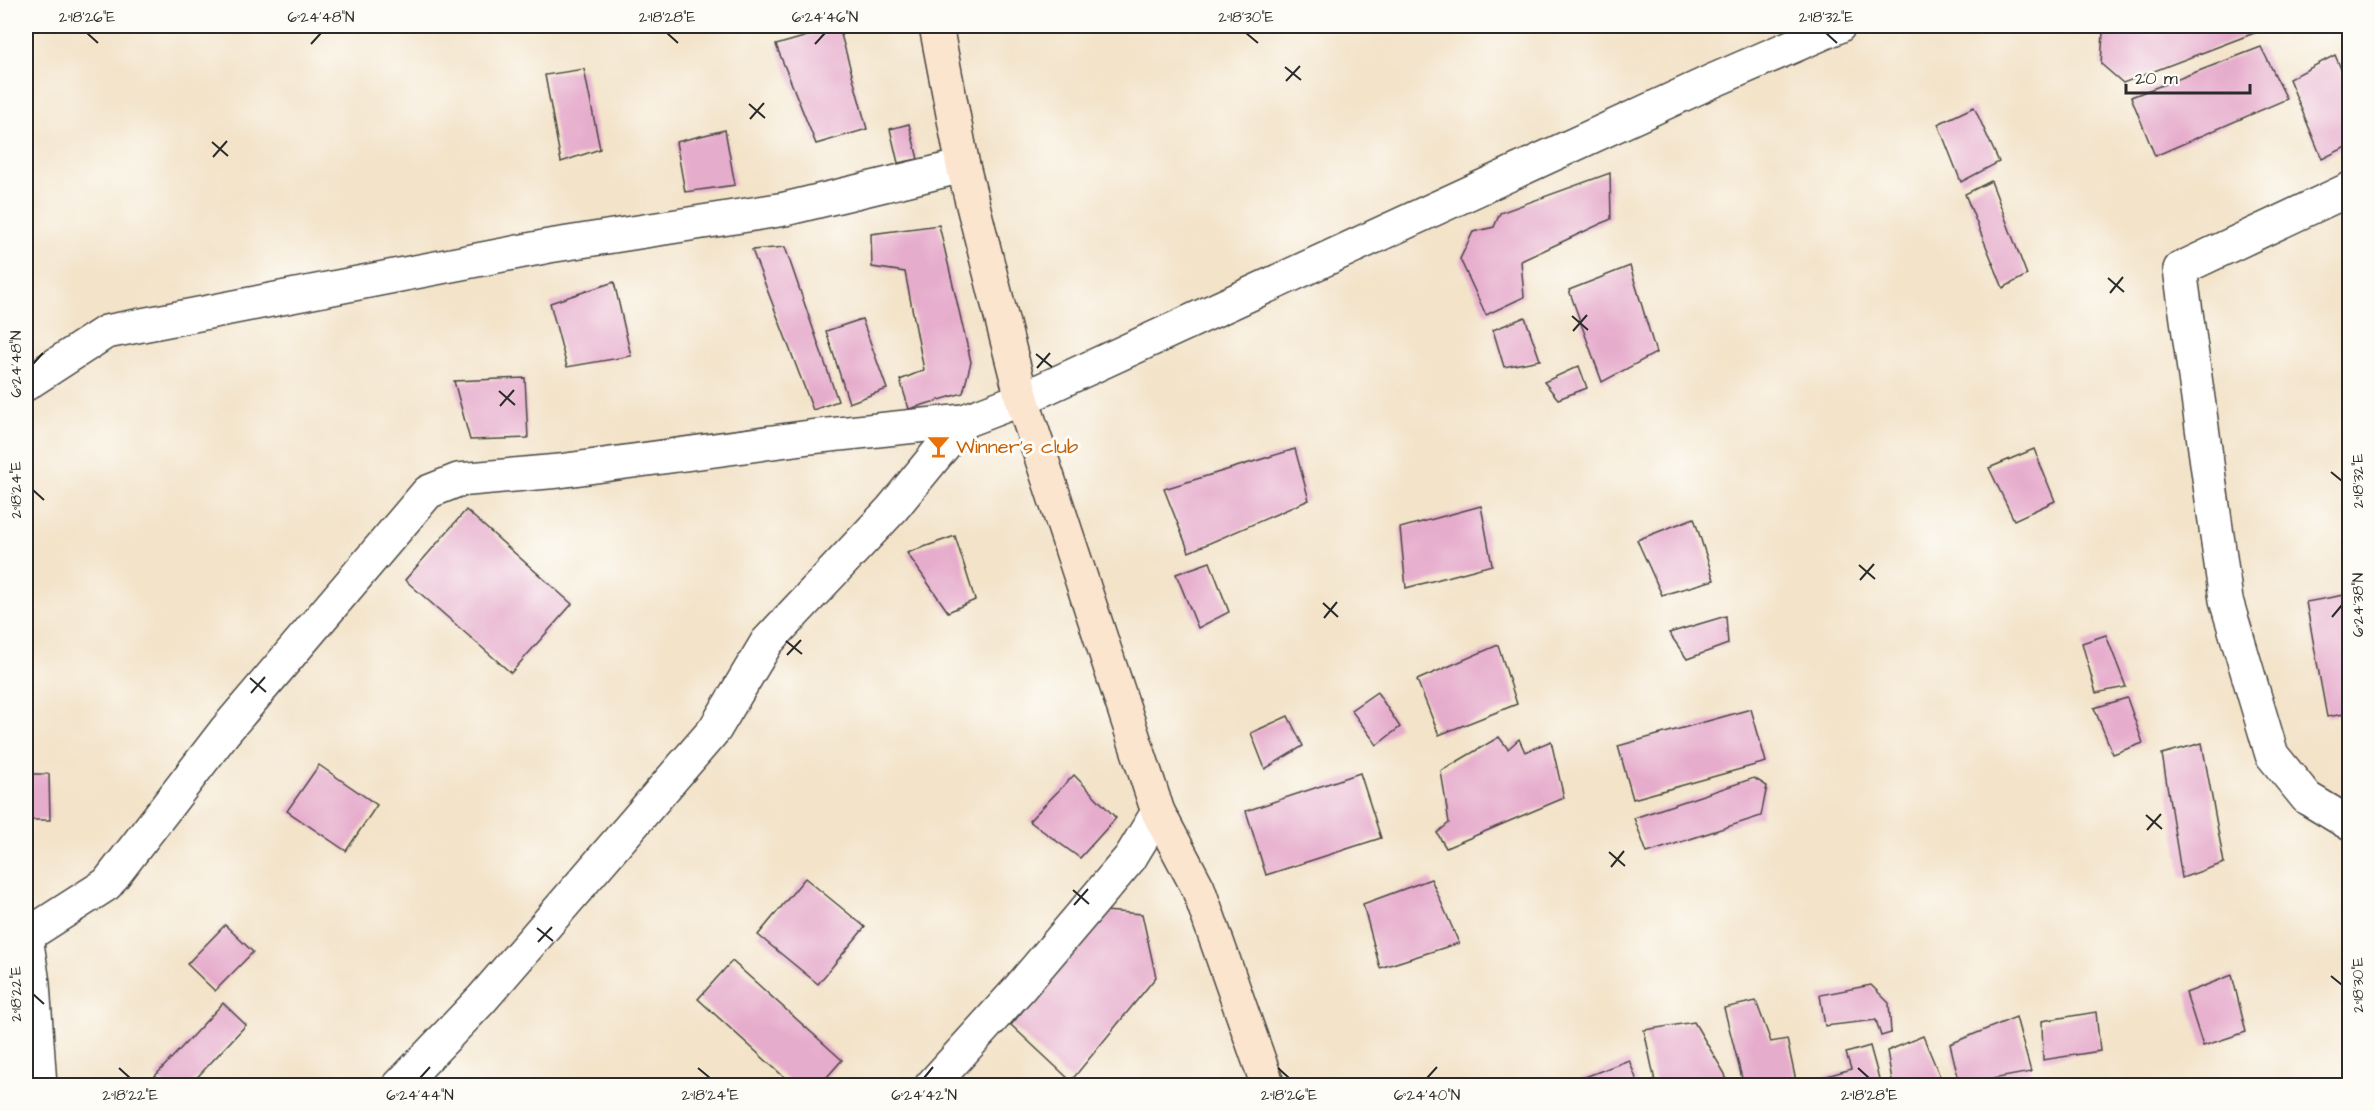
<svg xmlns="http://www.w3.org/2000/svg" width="2375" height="1111" viewBox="0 0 2375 1111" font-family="'Architects Daughter',sans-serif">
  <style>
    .building { fill: #e6accc }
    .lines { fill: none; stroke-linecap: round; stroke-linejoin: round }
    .minor-casing { stroke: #494743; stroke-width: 36 }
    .secondary-casing { stroke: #494743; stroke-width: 36 }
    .minor { stroke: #fff; stroke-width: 33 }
    .secondary { stroke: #fce5cf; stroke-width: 33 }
    .ticks { fill: none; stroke: #2b2b2b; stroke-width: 2 }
    .labels { text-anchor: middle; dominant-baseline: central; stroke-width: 6; stroke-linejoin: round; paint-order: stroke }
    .food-label { font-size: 20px; fill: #c56008; stroke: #fdfcf7; text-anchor: start }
    .neatline { fill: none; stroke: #2b2b2b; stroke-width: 2 }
    .ticks-label { font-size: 15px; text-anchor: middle; fill: #2b2b2b }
  </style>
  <rect width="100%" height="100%" fill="#fdfcf7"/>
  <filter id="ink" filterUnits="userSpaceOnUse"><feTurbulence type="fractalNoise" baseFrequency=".0167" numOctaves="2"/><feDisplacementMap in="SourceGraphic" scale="12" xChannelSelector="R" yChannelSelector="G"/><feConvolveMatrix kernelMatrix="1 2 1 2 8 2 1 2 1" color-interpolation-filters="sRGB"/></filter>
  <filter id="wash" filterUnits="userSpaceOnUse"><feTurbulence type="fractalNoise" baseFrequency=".008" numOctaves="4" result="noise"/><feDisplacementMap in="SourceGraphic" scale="24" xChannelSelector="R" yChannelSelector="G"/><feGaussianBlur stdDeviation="1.35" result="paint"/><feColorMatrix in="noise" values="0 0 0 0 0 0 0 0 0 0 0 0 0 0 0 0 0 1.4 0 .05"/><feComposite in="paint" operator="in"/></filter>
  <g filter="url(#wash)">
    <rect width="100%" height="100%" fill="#f3e3c9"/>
    <g id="blocks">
      <!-- building -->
      <g class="building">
        <polygon points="2123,26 2260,26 2262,30 2123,83 2101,64 2103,33"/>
        <polygon points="839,27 867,129 816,144 776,45"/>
        <polygon points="2261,47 2287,99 2155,156 2131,97"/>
        <polygon points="2335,55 2350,90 2350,145 2322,159 2289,79"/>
        <polygon points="584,69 600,149 561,162 545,75"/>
        <polygon points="1974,107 1999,162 1961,182 1938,124"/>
        <polygon points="909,124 918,159 898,163 890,129"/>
        <polygon points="725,130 735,185 685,192 676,142"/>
        <polygon points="1610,173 1611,219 1521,261 1524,297 1486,315 1460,259 1473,232 1494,227 1500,213"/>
        <polygon points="1991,181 2027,275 2003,288 1965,194"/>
        <polygon points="939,225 971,362 963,393 909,409 900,380 924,370 905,272 872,267 871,234"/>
        <polygon points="785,247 838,401 813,410 752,250"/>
        <polygon points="1630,266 1656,353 1602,382 1569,290"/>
        <polygon points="614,282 631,356 567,367 550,303"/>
        <polygon points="1525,317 1540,360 1504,367 1493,330"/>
        <polygon points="862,319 887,389 849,403 826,331"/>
        <polygon points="1579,366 1587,388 1558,399 1544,382"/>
        <polygon points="525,378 528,438 470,440 454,381"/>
        <polygon points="1295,449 1309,500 1189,552 1164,489"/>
        <polygon points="2034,449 2055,501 2014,520 1989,468"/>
        <polygon points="1481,506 1492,565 1406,588 1400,528"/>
        <polygon points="466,510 572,604 511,673 405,580"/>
        <polygon points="1694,518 1714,580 1662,595 1637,540"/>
        <polygon points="955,536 975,600 948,612 907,553"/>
        <polygon points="1210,562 1229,612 1198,628 1176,574"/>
        <polygon points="2350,594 2350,713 2327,717 2306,602"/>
        <polygon points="1726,616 1728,644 1687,659 1669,633"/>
        <polygon points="2106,635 2126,687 2096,693 2082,643"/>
        <polygon points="1498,645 1517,704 1439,735 1417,680"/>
        <polygon points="1377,692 1400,727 1377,745 1351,710"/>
        <polygon points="2127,698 2143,743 2113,754 2094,708"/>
        <polygon points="1751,709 1766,762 1633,799 1618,746"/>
        <polygon points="1288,716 1303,746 1265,769 1251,733"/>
        <polygon points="1499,737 1508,749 1519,739 1525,752 1551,741 1564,798 1446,848 1437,833 1449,823 1441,771"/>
        <polygon points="2202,743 2224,863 2182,878 2162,754"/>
        <polygon points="319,765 377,805 346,851 287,811"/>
        <polygon points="1360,773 1381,838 1266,875 1246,811"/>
        <polygon points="26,774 49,774 50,820 26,820"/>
        <polygon points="1074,775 1116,818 1080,858 1029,821"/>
        <polygon points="1754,778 1767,786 1761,816 1647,853 1634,818"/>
        <polygon points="805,878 865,927 818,984 758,935"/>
        <polygon points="1431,879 1459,943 1380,968 1363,904"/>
        <polygon points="1105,911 1142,914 1156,977 1071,1081 1011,1025"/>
        <polygon points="225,925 253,952 215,991 187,964"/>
        <polygon points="732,961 842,1060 819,1086 794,1086 698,999"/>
        <polygon points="2232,975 2246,1032 2203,1046 2186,993"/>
        <polygon points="1871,985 1889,1003 1891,1033 1881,1036 1876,1020 1825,1026 1820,995"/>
        <polygon points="1756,1001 1771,1042 1787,1039 1797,1086 1744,1086 1724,1008"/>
        <polygon points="223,1003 246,1025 189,1086 165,1086 155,1076"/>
        <polygon points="2096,1012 2100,1051 2043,1060 2042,1021"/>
        <polygon points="2016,1017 2031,1072 1960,1085 1950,1044"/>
        <polygon points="1694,1022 1725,1074 1728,1086 1656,1086 1644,1030"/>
        <polygon points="1923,1036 1944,1086 1893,1086 1887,1051"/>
        <polygon points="1870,1046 1881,1086 1808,1086 1807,1082 1851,1069 1846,1053"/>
        <polygon points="1629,1060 1639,1086 1582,1086 1580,1079"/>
      </g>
    </g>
  </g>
  <g filter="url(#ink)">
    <use href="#blocks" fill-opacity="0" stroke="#494743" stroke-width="1.5"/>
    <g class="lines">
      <defs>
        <g id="minor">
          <polyline points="2350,189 2180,269 2226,600 2272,755 2307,798 2350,824"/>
          <polyline points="26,384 106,332 549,246 785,209 963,166"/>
          <polyline points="26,936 107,884 225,731 428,492 458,480 559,471 810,437 964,421 1022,399 1710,82 1839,26"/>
          <polyline points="26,937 33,983 40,1086"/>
          <polyline points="399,1086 482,999 715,729 767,642 892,509 964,421"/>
          <polyline points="931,1086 1018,990 1130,858 1158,812"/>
        </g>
        <polyline id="secondary" points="936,26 963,166 1022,399 1158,812 1198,888 1268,1086"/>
      </defs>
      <!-- minor casing -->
      <use href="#minor" class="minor-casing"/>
      <!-- secondary casing -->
      <use href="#secondary" class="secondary-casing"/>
      <!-- minor -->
      <use href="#minor" class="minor"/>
      <!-- secondary -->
      <use href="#secondary" class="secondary"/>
    </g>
  </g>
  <!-- ticks -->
  <path class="ticks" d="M87,33L98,43M667,33L678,43M1246,33L1258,43M1826,33L1837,43M311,44L321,33M815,44L825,33M1285,67L1301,80M1286,81L1300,66M749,104L765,118M750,119L764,103M212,142L228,156M213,157L227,141M2108,278L2124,292M2110,293L2123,277M1572,316L1588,330M1573,331L1587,315M1036,354L1052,367M33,364L43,353M1037,368L1050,353M499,391L515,405M500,406L514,390M2331,472L2342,481M33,490L44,500M1859,565L1875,579M1860,580L1874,564M1323,603L1338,617M2332,617L2342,605M1324,618L1337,602M786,641L802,654M787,655L801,640M250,678L266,692M251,693L265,677M2146,815L2162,829M2147,830L2161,814M1609,852L1625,866M1611,867L1624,851M1073,890L1089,904M1074,905L1088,889M537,928L553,941M538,942L552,927M2331,976L2342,985M33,994L44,1004M119,1068L130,1078M698,1068L710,1078M1278,1068L1289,1078M1858,1068L1869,1078M420,1078L430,1067M924,1078L933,1067M1427,1078L1437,1067"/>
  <!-- icons -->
  <defs>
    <symbol id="bar-bare" viewBox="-9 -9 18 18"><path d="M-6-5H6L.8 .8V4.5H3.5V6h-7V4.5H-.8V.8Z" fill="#e8710a" stroke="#fdfcf7" stroke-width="2.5" paint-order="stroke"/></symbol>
  </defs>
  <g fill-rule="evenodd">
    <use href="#bar-bare" x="922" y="430" width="33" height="33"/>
  </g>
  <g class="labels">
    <!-- food labels -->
    <g class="food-label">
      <text x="956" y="447">Winner's club</text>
    </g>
  </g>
  <!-- margin -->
  <rect width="2375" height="1111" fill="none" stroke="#fdfcf7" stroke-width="66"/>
  <!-- scale -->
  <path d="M2126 84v9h124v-9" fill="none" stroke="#2b2b2b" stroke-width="3"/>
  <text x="2135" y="84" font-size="18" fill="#2b2b2b" stroke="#fdfcf7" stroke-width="4.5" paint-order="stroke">20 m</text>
  <rect x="33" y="33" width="2309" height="1045" class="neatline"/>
  <g class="ticks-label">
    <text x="87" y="22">2°18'26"E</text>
    <text x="321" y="22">6°24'48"N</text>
    <text x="667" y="22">2°18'28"E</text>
    <text x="825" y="22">6°24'46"N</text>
    <text x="1246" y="22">2°18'30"E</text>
    <text x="1826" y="22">2°18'32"E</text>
    <text transform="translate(16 364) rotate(-90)" y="5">6°24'48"N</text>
    <text transform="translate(2358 481) rotate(-90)" y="5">2°18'32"E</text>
    <text transform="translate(16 490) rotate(-90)" y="5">2°18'24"E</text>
    <text transform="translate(2358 605) rotate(-90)" y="5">6°24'38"N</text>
    <text transform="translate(2358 985) rotate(-90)" y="5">2°18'30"E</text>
    <text transform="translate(16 994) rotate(-90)" y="5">2°18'22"E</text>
    <text x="130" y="1100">2°18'22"E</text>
    <text x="420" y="1100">6°24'44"N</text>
    <text x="710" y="1100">2°18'24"E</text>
    <text x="924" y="1100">6°24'42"N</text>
    <text x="1289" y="1100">2°18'26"E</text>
    <text x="1427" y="1100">6°24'40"N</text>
    <text x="1869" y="1100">2°18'28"E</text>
  </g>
</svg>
